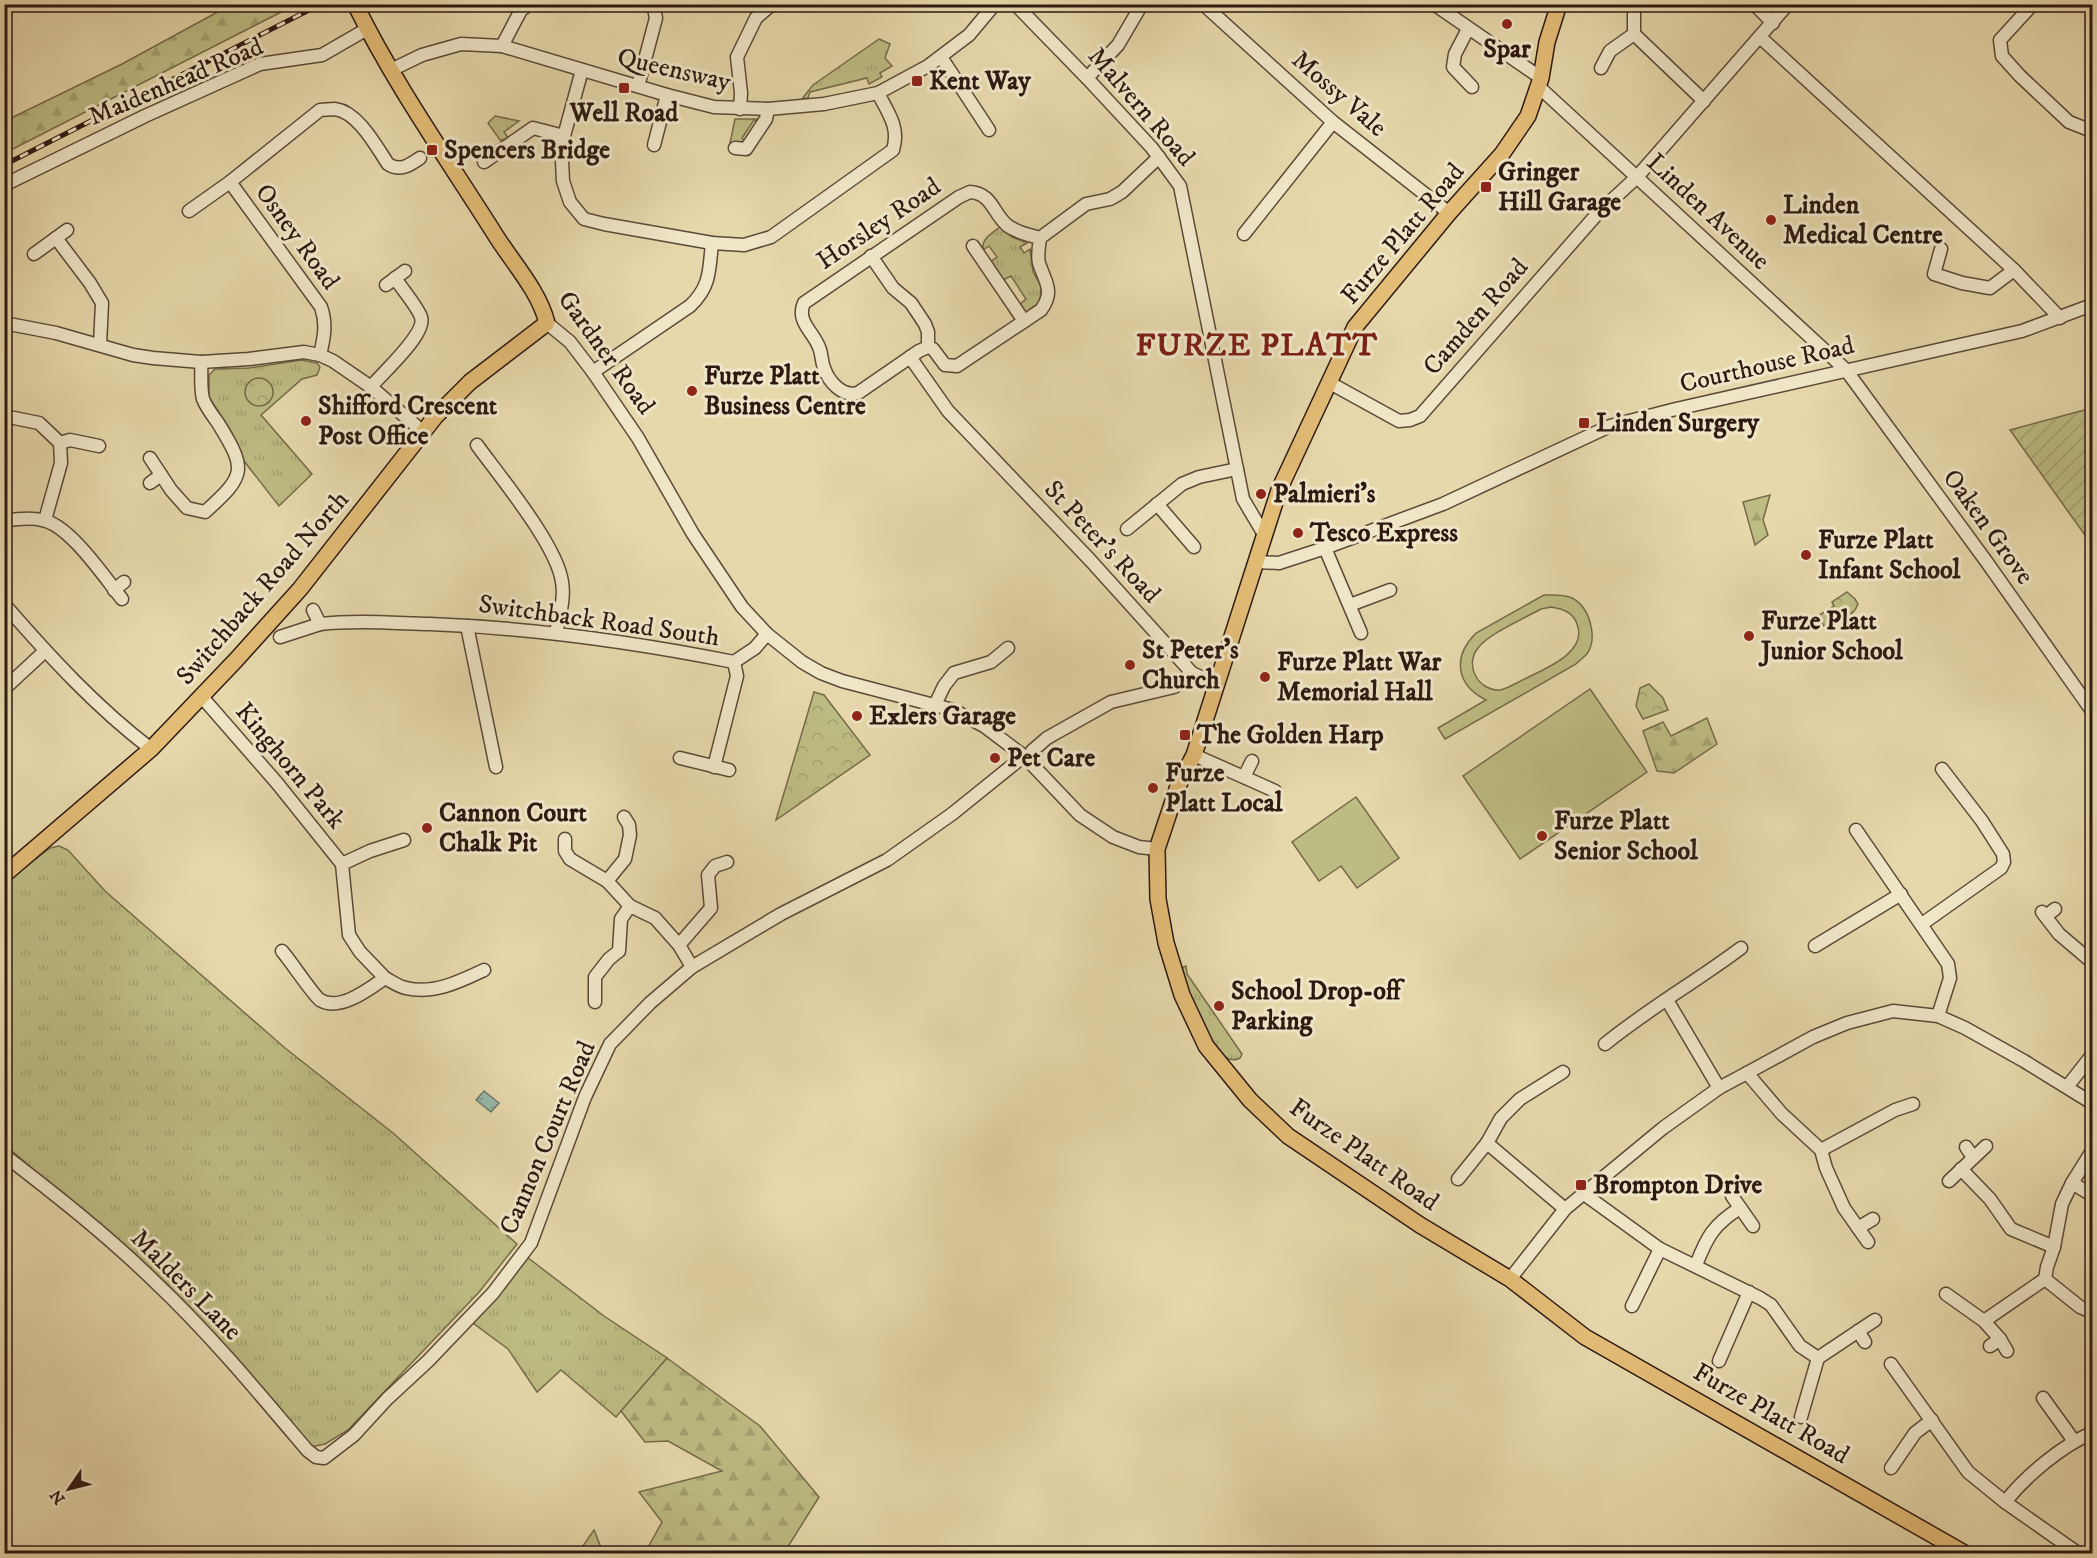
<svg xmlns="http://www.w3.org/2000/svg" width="2097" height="1558" viewBox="0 0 2097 1558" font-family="'IM FELL DW Pica',serif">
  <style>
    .grass { fill: url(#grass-tufts); stroke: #766a4a; stroke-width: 1.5 }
    .forest { fill: url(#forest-firs); stroke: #766a4a; stroke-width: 1.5 }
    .park { fill: url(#park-crowns); stroke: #766a4a; stroke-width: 1.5 }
    .garden { fill: url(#garden-furrows); stroke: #766a4a; stroke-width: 1.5 }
    .pitch { fill: #bdbc83; stroke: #766a4a; stroke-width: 1.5; fill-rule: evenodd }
    .water { fill: url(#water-ripples); stroke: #6c796e; stroke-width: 1.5 }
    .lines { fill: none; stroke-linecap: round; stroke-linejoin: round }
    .minor-casing { stroke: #5c4938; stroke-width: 15 }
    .major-casing { stroke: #2e1912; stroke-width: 18 }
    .minor { stroke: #efe6c8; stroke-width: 12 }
    .major { stroke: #e3bc76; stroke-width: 15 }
    .rail-casing { stroke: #2e1912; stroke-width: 5 }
    .rail { stroke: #efe6c8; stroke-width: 3; stroke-dasharray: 9; stroke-linecap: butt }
    .poi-dot { fill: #8f2418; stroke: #efe6c8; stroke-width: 2 }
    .labels { text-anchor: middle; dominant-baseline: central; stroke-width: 6; stroke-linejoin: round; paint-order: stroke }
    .poi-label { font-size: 26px; font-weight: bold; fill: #2e1912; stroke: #efe6c8; text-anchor: start }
    .street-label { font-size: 26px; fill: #2e1912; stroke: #efe6c8 }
    .district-label { font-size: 32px; font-weight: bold; letter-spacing: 1.5px; fill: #7a1f14; stroke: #efe6c8 }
  </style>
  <defs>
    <pattern id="grass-tufts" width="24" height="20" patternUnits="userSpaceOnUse" patternTransform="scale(1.5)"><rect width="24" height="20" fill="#bdbc83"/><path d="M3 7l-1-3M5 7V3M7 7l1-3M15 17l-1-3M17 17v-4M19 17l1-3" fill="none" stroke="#a3a170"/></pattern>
    <pattern id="forest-firs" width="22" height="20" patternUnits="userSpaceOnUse" patternTransform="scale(1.5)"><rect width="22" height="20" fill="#bdbc83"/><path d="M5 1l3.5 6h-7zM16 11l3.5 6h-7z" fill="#a3a170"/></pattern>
    <pattern id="park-crowns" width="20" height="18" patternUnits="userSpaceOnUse" patternTransform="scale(1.5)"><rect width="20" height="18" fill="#bdbc83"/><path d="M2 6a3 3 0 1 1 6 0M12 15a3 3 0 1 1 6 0" fill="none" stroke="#a3a170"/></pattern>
    <pattern id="garden-furrows" width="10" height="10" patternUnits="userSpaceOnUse" patternTransform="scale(1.5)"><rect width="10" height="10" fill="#bdbc83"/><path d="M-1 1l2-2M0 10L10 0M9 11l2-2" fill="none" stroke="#a3a170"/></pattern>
    <pattern id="water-ripples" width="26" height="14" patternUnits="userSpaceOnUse" patternTransform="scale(1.5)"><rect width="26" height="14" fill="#96b9ac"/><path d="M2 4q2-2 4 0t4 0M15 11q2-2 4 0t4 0" fill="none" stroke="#829e93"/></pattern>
  </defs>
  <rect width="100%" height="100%" fill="#e6d8ab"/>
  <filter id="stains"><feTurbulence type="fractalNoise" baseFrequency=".00333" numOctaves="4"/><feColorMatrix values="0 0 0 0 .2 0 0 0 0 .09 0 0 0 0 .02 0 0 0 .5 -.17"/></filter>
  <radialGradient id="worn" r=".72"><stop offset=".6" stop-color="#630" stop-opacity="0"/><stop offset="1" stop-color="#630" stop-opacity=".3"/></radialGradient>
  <!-- grass -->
  <g class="grass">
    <polygon points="879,39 890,44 885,58 892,66 880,73 882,77 869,84 867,78 810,92 808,98 802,99 813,85"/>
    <polygon points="495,116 519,121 504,132 509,139 500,140 488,123"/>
    <polygon points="735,119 760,119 759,123 754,120 742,138 747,143 730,143"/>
    <path d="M1000,227L1012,237L1027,243L1020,247L1024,253L1030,249L1033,272L1041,286L1040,302L1026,312L1023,311L1019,305L1026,299L1011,276L1003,280L990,262L997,257L989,246L983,250C981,239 992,233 1000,227Z"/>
    <polygon points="302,360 317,363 320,367 317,375 302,379 261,415 312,474 279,506 244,461 231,431 209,397 209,375 215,369 249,368"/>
    <polygon points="59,846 68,850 105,891 285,1048 393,1133 517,1244 480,1291 348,1430 325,1444 311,1447 249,1373 166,1283 5,1145 4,884 50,848"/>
    <path d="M1186,966L1187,974L1242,1054L1240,1058C1234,1061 1228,1060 1223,1055C1206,1037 1191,998 1180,975L1183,967Z"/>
    <polygon points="527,1257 604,1316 667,1358 616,1417 561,1370 537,1392 508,1349 473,1323"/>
  </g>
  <!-- forest -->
  <g class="forest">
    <polygon points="225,5 295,5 5,153 5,121 122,64 225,8"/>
    <polygon points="1770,495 1763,520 1768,535 1755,545 1743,502"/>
    <polygon points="1707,718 1717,744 1674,773 1657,771 1643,731 1663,722 1671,736"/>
    <polygon points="667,1358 760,1426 819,1497 784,1553 645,1553 662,1522 639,1492 722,1471 668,1441 645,1442 621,1411"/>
    <polygon points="594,1530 602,1550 606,1553 578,1553"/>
  </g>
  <!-- park -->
  <g class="park">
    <circle cx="259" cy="392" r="14"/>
    <path d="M1847,592L1855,599L1858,604C1853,618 1837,623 1824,626L1818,616L1834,606L1832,602Z"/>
    <polygon points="1649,684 1663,698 1668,710 1643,719 1636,706 1640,688"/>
    <polygon points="814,692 824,695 870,755 776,820"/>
  </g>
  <!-- garden -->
  <polygon class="garden" points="2092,408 2092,545 2010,430"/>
  <!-- pitch -->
  <g class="pitch">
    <path d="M1544,595C1553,595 1564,594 1572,598C1590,607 1598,638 1587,654C1584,657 1579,661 1576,664L1445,739L1438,728L1486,700C1456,685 1452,657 1476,633ZM1551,607C1563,609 1573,612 1577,624C1589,655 1538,671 1517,683C1512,685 1506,689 1500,690C1478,691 1464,665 1478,648C1488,634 1525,618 1541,609Z"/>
    <polygon points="1590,689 1647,772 1520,859 1463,776"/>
    <polygon points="1356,797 1399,858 1357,888 1341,866 1319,881 1292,842"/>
  </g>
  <!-- water -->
  <polygon class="water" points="484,1091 499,1103 491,1112 476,1100"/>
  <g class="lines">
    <defs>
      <g id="minor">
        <polyline points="1015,4 1087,78 1152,148 1180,186 1243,499 1265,536"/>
        <polyline points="1203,4 1333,122 1449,213"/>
        <polyline points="1434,4 1541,78"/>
        <polyline points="1634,4 1634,34 1704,101"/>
        <polyline points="1754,4 1773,23"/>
        <polyline points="2033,4 2000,40 2002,56 2020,76 2069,122 2092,131"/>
        <polyline points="1468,29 1455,54 1453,67 1472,87"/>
        <polyline points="1760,37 2014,270 2060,318"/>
        <polyline points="502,46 521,10 530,4"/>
        <polyline points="941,57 989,130"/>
        <polyline points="1601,68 1610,51 1634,34"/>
        <polyline points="391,70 422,55 461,44 502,46 667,95 714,107 768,109 824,104 878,93 928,66 969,35 995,4"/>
        <path d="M582,70L564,136L562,161L563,181L570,202L584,219L604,224L712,243L744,245L771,237L893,150C900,127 888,113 878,93"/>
        <polyline points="1087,78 1118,45 1142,4"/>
        <polyline points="638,86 656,18 653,4"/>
        <polyline points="1539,87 1846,370 1986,561 2092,711"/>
        <polyline points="740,109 741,93 737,57 756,18 772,4"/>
        <polyline points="654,145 667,95"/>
        <polyline points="735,148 746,149 766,119 768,109"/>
        <polyline points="484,162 533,128 564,136"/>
        <path d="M230,182L321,307C327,324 324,338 320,355"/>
        <polyline points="4,185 145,116 260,64 322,55 367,29"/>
        <path d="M970,192C992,193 993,214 1008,226C1018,233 1029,235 1040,238C1039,246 1037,256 1039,263C1045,282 1055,291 1041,310L957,366L945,365L933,349L928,347L919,351L858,393C842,397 829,382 824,368C821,360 822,352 818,345C812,331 796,320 804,303L959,197Z"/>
        <path d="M189,211L230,182L320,110C324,110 330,109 335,109C358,112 376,146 388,164C400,172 410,165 420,158"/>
        <polyline points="1244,234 1333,122"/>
        <polyline points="56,238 90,283 102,303 100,345"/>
        <polyline points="1040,238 1086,204 1110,199 1122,192 1159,157"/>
        <polyline points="973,246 1024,321"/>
        <polyline points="1941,249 1934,274 1962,283 1990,288 2014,270"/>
        <polyline points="34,254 67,230"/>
        <polyline points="871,256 893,288 911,303 925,324 928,332 928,347"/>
        <polyline points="386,285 405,271"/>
        <polyline points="4,323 56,333 133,355 153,358 201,362 249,359 304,352 320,355 333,361 371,387 422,431"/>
        <polyline points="547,323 570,342 593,372 638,438 693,534 742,607 767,634 802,662 821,673 842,681 953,710 984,726 1024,756 1080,815 1113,837 1139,847 1157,849"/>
        <polyline points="910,357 948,411 1090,560 1192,673 1216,684"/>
        <path d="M593,372L690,306C711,286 709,270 712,243"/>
        <polyline points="1330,383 1399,421 1410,420 1420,416 1598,213 1637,177 1788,4"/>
        <path d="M371,387C382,373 427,334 421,317C417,306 402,289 395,278"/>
        <polyline points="4,416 39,423 60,443 70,440 99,446"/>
        <path d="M477,445C500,477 557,545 562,582C565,599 559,617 556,633"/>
        <path d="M150,458L171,490L187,508L205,512C246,475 247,470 218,423C213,416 206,407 203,399C200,387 202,374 201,362"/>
        <polyline points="150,483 161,475"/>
        <polyline points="1157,504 1194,547"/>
        <polyline points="45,520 61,463 60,443"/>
        <path d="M4,521C16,519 30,517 42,520C69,524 105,578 122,599"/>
        <polyline points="1127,529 1182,484 1199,477 1237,469"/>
        <polyline points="1325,548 1361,633"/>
        <polyline points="1257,562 1279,563 1325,548 1443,504 1610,426 1676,409 2022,331 2092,305"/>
        <polyline points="114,590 124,582"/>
        <path d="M4,604C50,657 96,707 151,749"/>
        <polyline points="1350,605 1390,590"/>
        <path d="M320,624C356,620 393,623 430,624C532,628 634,642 734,662L755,648L767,634"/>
        <polyline points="467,626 496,767"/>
        <polyline points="280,637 320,624 313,610"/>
        <polyline points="4,689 45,651"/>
        <polyline points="202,697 277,783 342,864 349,935 360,952 385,978"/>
        <polyline points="935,705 944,686 954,673 991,662 1008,648"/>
        <polyline points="1032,751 1047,738 1111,702 1174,687 1192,673"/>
        <polyline points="1194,755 1275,791"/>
        <polyline points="680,758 729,770"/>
        <polyline points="714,767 737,676 734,662"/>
        <polyline points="1244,777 1252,761"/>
        <polyline points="1856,830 1948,964 1950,978 1938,1016"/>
        <polyline points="565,839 565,851 570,859 607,881 630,906 655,918 679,945 692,967"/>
        <polyline points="342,864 370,851 404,840"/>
        <polyline points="607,881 625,859 630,835 629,825 624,817"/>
        <polyline points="2042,912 2059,934 2092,962"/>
        <polyline points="2046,916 2055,909"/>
        <polyline points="1922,924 2001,868 2004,862 2003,854 1982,821 1942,769"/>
        <polyline points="679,945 711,908 708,875 715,866 727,862"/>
        <polyline points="1815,946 1901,894"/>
        <path d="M282,951C290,960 313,995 320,1000C340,1012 369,989 385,978C391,981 399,987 406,988C433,995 461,981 484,970"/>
        <polyline points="1667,1000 1719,1088"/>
        <polyline points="595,1002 595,977 609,959 619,951 621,919 630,906"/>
        <path d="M1605,1044C1648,1009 1697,981 1741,948"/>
        <polyline points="1563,1072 1520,1099 1501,1118 1487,1143 1565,1209"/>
        <polyline points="1747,1073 1782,1114 1821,1150 1826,1168 1844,1208 1868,1242"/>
        <polyline points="2067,1087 2092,1055"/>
        <polyline points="1966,1147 1973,1157"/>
        <polyline points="1821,1150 1895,1110 1913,1104"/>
        <polyline points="2092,1151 2072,1183 2062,1204 2054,1247 2047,1267 2045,1279 2080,1307 2092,1312"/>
        <path d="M4,1155C56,1195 108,1236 154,1281C209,1333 258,1392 307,1450L316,1457L324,1458L354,1435L387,1399L428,1361L493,1293L531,1243L585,1097L610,1044L650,1003L692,967L781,914L887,860L952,814L1024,756"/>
        <polyline points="1961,1169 1990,1199 2011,1229 2054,1247"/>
        <polyline points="1458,1179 1487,1143"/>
        <polyline points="1949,1181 1986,1146"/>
        <polyline points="2072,1183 2092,1195"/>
        <polyline points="1584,1194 1660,1249 1760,1298 1771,1305 1800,1346 1818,1358"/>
        <polyline points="1732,1196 1753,1226"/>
        <polyline points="1858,1228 1873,1219"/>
        <path d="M1696,1265C1707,1237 1713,1225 1740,1208"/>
        <polyline points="1510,1279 1565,1209 1663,1128 1719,1088 1747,1073 1813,1037 1847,1023 1893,1011 1938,1016 1965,1028 2024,1061 2092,1103"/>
        <polyline points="1946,1294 1984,1321"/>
        <polyline points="1632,1306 1660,1249"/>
        <polyline points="1858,1331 1865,1342"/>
        <polyline points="1990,1346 2000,1339"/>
        <polyline points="2007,1351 2000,1339 1984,1321 2045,1279"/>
        <polyline points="1719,1361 1749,1292"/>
        <polyline points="1891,1364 1968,1472 2005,1502 2079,1554"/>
        <polyline points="2043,1398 2074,1441"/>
        <polyline points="1801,1417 1818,1358 1875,1320"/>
        <polyline points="1891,1468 1915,1433 1932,1420"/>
        <path d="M2005,1502C2026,1476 2061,1446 2092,1433"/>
      </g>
      <g id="major">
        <polyline points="1559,4 1547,42 1541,78 1528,116 1502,154 1449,213 1355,327 1279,490 1194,755 1178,786 1157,849 1158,899 1166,943 1182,995 1206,1046 1250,1100 1288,1136 1420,1225 1510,1279 1585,1337 1966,1554"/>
        <path d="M4,875L151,749L236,660L300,589L435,417L470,382L547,323C539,291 513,263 496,236C448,160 395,85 355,4"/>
      </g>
    </defs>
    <!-- minor casing -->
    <use href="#minor" class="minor-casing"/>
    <!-- major casing -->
    <use href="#major" class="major-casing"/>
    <!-- minor -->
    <use href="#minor" class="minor"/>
    <!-- major -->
    <use href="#major" class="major"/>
    <defs>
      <polyline id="rail" points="4,165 321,4"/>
    </defs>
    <!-- rail casing -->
    <use href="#rail" class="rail-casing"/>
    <!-- rail -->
    <use href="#rail" class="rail"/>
  </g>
  <!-- markers -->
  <g class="poi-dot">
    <circle cx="1507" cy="24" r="6"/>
    <rect x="911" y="75" width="12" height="12" rx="3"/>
    <rect x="618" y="82" width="12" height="12" rx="3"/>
    <rect x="426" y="144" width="12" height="12" rx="3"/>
    <rect x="1480" y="181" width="12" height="12" rx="3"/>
    <circle cx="1771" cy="220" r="6"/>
    <circle cx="692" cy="391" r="6"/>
    <circle cx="306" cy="421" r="6"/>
    <rect x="1578" y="417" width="12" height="12" rx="3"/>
    <circle cx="1261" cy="494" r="6"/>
    <circle cx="1298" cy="533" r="6"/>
    <circle cx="1806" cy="555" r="6"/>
    <circle cx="1749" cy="636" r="6"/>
    <circle cx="1130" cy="665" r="6"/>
    <circle cx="1265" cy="677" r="6"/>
    <circle cx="857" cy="716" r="6"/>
    <rect x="1179" y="729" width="12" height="12" rx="3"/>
    <circle cx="995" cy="758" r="6"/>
    <circle cx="1153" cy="788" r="6"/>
    <circle cx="427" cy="828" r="6"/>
    <circle cx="1542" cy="836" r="6"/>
    <circle cx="1219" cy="1006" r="6"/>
    <rect x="1575" y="1179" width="12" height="12" rx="3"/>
  </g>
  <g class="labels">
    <!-- poi labels -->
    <g class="poi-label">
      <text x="1507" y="49" text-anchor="middle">Spar</text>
      <text x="929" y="81">Kent Way</text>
      <text x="624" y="113" text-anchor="middle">Well Road</text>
      <text x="444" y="150">Spencers Bridge</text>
      <text x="1498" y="172">Gringer<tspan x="1498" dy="30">Hill Garage</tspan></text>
      <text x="1783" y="205">Linden<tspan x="1783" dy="30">Medical Centre</tspan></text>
      <text x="704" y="376">Furze Platt<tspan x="704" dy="30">Business Centre</tspan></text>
      <text x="318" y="406">Shifford Crescent<tspan x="318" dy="30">Post Office</tspan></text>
      <text x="1596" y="423">Linden Surgery</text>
      <text x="1273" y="494">Palmieri's</text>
      <text x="1310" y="533">Tesco Express</text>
      <text x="1818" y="540">Furze Platt<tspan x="1818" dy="30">Infant School</tspan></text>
      <text x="1761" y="621">Furze Platt<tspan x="1761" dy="30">Junior School</tspan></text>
      <text x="1142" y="650">St Peter's<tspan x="1142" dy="30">Church</tspan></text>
      <text x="1277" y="662">Furze Platt War<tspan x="1277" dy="30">Memorial Hall</tspan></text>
      <text x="869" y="716">Exlers Garage</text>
      <text x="1197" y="735">The Golden Harp</text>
      <text x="1007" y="758">Pet Care</text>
      <text x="1165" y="773">Furze<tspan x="1165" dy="30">Platt Local</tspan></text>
      <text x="439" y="813">Cannon Court<tspan x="439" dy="30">Chalk Pit</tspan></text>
      <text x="1554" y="821">Furze Platt<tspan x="1554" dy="30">Senior School</tspan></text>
      <text x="1231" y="991">School Drop-off<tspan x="1231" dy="30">Parking</tspan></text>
      <text x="1593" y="1185">Brompton Drive</text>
    </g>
    <!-- street labels -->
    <g class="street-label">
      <text transform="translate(674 70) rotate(13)">Queensway</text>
      <text transform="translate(176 82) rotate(-23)">Maidenhead Road</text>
      <text transform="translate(1339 94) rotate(41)">Mossy Vale</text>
      <text transform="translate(1141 107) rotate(49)">Malvern Road</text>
      <text transform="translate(1708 212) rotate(43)">Linden Avenue</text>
      <text transform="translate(879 224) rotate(-34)">Horsley Road</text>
      <text transform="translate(1403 234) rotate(-50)">Furze Platt Road</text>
      <text transform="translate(297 237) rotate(54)">Osney Road</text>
      <text transform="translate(1476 317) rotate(-49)">Camden Road</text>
      <text transform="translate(606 353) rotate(54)">Gardner Road</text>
      <text transform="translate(1767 365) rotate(-13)">Courthouse Road</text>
      <text transform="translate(1988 527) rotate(54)">Oaken Grove</text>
      <text transform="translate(1102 542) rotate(47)">St Peter's Road</text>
      <text transform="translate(263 588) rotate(-49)">Switchback Road North</text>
      <text transform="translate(599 621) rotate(8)">Switchback Road South</text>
      <text transform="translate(290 766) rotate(50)">Kinghorn Park</text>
      <text transform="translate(548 1138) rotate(-67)">Cannon Court Road</text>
      <text transform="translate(1364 1155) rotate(35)">Furze Platt Road</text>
      <text transform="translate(186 1285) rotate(45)">Malders Lane</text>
      <text transform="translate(1771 1414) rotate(30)">Furze Platt Road</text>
    </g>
    <!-- district labels -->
    <g class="district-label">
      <text x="1257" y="346">FURZE PLATT</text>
    </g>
  </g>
  <!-- margin -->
  <rect width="2097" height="1558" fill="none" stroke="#e6d8ab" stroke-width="24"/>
  <rect x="6" y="6" width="2085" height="1546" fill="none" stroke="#2e1912" stroke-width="3"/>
  <rect x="12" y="12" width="2073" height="1534" fill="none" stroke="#2e1912" stroke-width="1.5"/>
  <!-- north arrow -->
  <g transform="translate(69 1489) rotate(235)" stroke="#efe6c8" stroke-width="4.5" paint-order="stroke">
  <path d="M0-4.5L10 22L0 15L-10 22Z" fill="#2e1912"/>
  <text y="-9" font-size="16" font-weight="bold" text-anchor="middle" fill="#2e1912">N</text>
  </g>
  <rect width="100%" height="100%" filter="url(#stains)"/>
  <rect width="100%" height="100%" fill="url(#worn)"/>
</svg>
